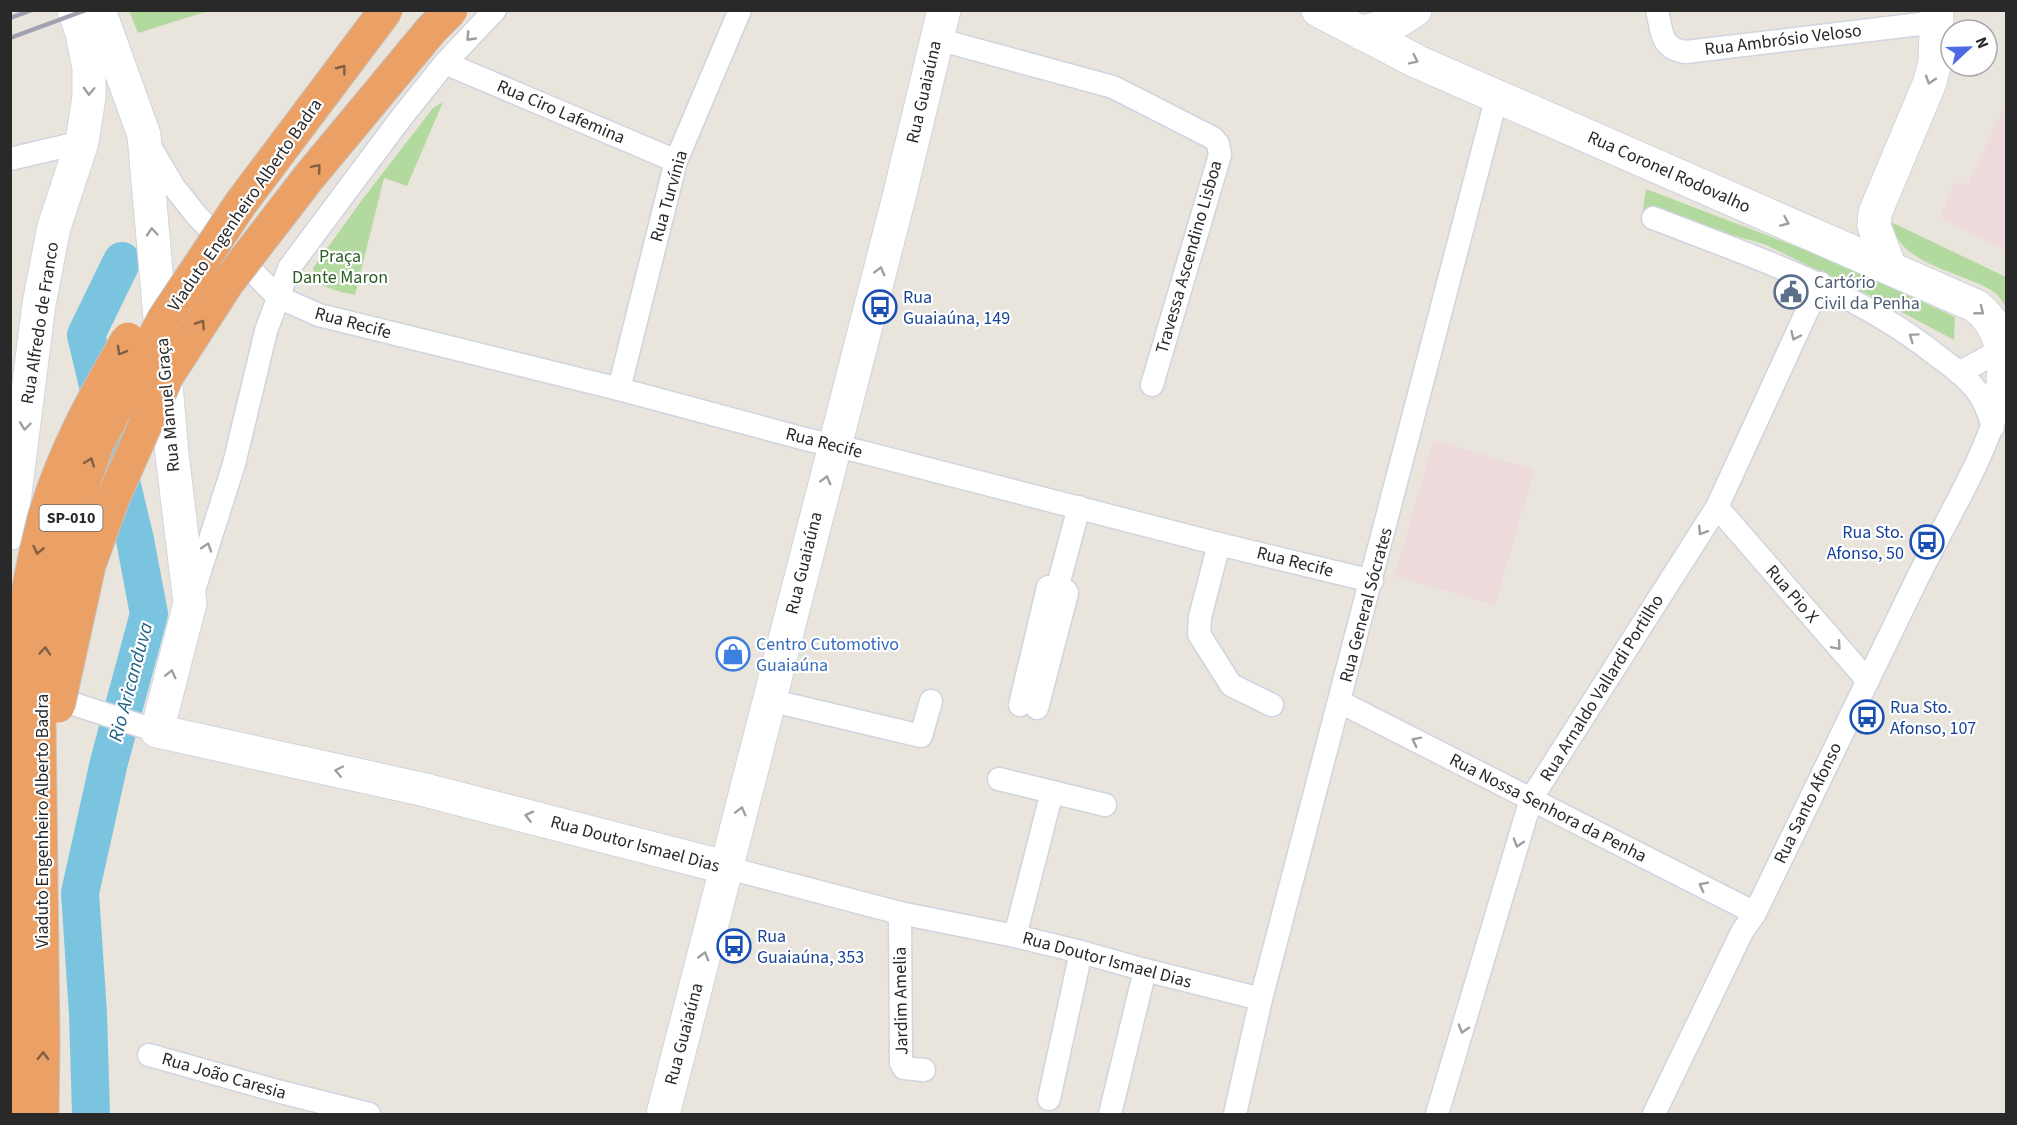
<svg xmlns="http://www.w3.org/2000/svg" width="2017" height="1125" viewBox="0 0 2017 1125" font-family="'Source Sans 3',sans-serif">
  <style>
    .medical { fill: #efdadb }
    .green { fill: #b2da9f }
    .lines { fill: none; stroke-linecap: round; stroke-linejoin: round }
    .river { stroke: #7bc4df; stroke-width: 38 }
    .street-casing { stroke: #d1d4e0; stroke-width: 25 }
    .secondary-casing { stroke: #d1d4e0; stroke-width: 35 }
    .street { stroke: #fff; stroke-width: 22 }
    .secondary { stroke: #fff; stroke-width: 33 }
    .rail { stroke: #a0a2b1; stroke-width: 4.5 }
    .highway-bridge-casing { stroke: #c3c3c3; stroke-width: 35; stroke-linecap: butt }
    .highway-bridge { stroke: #eba166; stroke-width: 33 }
    .oneway { stroke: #9f9f9f }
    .oneway2 { stroke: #805f44 }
    .labels { text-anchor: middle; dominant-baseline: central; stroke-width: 4.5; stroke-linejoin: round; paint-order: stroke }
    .shield { fill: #fff; stroke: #696969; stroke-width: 1.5 }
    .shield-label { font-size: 16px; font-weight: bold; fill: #292929 }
    .street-label { font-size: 18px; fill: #292929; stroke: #fff }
    .park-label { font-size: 18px; fill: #2d5c22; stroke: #fff }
    .service-label { font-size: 18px; fill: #4e5e75; stroke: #fff; text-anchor: start }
    .transit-label { font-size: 18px; fill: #164399; stroke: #fff; text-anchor: start }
    .shop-label { font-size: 18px; fill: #366cbe; stroke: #fff; text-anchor: start }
    .water-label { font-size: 20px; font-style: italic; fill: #1d6288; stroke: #fff }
  </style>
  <rect width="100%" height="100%" fill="#e9e4dc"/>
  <!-- medical -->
  <g class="medical">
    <polygon points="2006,103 2006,251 1940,217 1955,183 1968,184"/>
    <polygon points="1434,440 1534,470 1495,605 1395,576"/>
  </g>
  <!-- green -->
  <g class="green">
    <polygon points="129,11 208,11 138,33"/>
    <path d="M443,102L407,186L384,178L355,295C339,291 313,288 313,268L362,200L433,108Z"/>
    <polygon points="1646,189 1834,261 1955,317 1954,340 1883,302 1764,244 1643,210"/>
    <path d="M1891,222L2006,277V307C2003,302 1999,296 1994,292C1963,271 1899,266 1891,222Z"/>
  </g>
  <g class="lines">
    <!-- river -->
    <polyline class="river" points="91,1114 88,1014 80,893 109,762 149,614 135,540 86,335 122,261"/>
    <defs>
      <g id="street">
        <path d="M1657,10C1662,31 1660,49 1686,52L1937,22"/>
        <polyline points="937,39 1113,87 1213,138 1218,144 1220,155 1152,385"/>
        <polyline points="445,63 676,161"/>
        <polyline points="148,143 174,187 197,216 278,297 319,315 619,389 805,439 862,452 1219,544 1372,581"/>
        <polyline points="10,159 82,142"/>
        <path d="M1653,218C1751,256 1851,288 1935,354C1952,367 1970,379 1981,397C1987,407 1990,417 1993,427"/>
        <polyline points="1959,373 2006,347"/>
        <polyline points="619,389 676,161 740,10"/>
        <polyline points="1717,507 1868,681"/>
        <polyline points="1219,544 1200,617 1199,634 1231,685 1272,705"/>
        <polyline points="1057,589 1079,507"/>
        <polyline points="193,593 234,464 266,331 289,268 401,118 445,63 495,10"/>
        <polyline points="46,695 157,731"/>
        <polyline points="769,700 921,736 931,701"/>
        <polyline points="1340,702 1755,913"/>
        <polyline points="1020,705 1048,587 1066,591 1067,593 1037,708"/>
        <polyline points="999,779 1105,805"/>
        <polyline points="728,868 900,913 1015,936 1081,952 1145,970 1261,999"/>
        <polyline points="900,913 901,1063 904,1068 924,1070"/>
        <polyline points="1015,936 1052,792"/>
        <polyline points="149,1055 277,1091 369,1114"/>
        <polyline points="1049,1099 1081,952"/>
        <polyline points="1110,1114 1145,970"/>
        <polyline points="1235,1114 1261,999 1497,96"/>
        <polyline points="1437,1114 1531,799 1717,507 1820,283"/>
        <path d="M1654,1114L1742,932L1755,913C1810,801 1864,689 1918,577C1947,518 1983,462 2001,399"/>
      </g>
      <g id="secondary">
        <polyline points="99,10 144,135 172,454 190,603 157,731 421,789 728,868"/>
        <path d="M1318,10L1418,62L1976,306C2005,329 2007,365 2001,399L2006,405"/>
        <polyline points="1361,33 1393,24 1415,10"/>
        <polyline points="1890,268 1874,226 1875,213 1930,82 1935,62 1937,10"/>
        <polyline points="10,533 39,304 54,227 82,142 89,97 89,68 82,33 74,10"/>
        <polyline points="663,1114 899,197 944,10"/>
      </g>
    </defs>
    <!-- street casing -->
    <use href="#street" class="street-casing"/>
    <!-- secondary casing -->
    <use href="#secondary" class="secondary-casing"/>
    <!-- street -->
    <use href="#street" class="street"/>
    <!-- secondary -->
    <use href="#secondary" class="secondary"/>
    <!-- rail -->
    <g class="rail">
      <polyline points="10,18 32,10"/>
      <polyline points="10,38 86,10"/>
    </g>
    <defs>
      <g id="highway-bridge">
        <polyline points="58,706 89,565 113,498 167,376 228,282 309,177 431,30 451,10"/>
        <path d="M18,1114C19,1086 21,1057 20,1028C17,918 6,808 14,698C19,638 29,577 44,519C62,455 95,396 128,339"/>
        <polyline points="42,1114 43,1043 39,720 47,629 56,571 75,506 98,442 164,319 241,203 386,10"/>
      </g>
    </defs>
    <!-- highway-bridge casing -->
    <use href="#highway-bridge" class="highway-bridge-casing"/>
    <!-- highway-bridge -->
    <use href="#highway-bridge" class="highway-bridge"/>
  </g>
  <!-- one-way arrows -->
  <defs><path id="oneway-chevron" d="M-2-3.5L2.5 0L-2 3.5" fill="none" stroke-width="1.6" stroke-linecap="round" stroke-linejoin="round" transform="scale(1.5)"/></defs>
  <g class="oneway">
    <use href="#oneway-chevron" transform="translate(470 37) rotate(134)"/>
    <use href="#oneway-chevron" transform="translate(1414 60) rotate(26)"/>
    <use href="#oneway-chevron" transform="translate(1930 80) rotate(108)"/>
    <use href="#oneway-chevron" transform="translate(89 91) rotate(92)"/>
    <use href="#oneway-chevron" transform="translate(1785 222) rotate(24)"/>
    <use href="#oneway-chevron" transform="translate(152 232) rotate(-95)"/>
    <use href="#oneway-chevron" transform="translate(880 271) rotate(-75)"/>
    <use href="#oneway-chevron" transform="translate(1980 311) rotate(39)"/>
    <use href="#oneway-chevron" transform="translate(1795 336) rotate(115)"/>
    <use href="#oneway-chevron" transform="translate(1913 337) rotate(-145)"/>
    <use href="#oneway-chevron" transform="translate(25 426) rotate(97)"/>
    <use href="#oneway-chevron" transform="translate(826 480) rotate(-75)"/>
    <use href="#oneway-chevron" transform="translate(1702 531) rotate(122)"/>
    <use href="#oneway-chevron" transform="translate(207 547) rotate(-72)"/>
    <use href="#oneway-chevron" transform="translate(1837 646) rotate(49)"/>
    <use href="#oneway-chevron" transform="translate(171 674) rotate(-76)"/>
    <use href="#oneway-chevron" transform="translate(1416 741) rotate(-153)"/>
    <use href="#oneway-chevron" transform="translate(339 771) rotate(-168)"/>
    <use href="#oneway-chevron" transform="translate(741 811) rotate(-76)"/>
    <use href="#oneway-chevron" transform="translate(529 816) rotate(-166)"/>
    <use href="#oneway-chevron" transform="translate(1518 843) rotate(107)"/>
    <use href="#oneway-chevron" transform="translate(1703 886) rotate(-153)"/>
    <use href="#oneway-chevron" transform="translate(704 956) rotate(-75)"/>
    <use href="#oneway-chevron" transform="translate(1463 1029) rotate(107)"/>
  </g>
  <g class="oneway2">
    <use href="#oneway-chevron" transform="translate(342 69) rotate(-53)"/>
    <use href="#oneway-chevron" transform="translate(317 168) rotate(-50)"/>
    <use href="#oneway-chevron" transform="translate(201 324) rotate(-57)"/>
    <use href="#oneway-chevron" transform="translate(121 351) rotate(120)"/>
    <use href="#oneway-chevron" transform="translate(90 462) rotate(-70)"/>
    <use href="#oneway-chevron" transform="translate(38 550) rotate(103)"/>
    <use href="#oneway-chevron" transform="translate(45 651) rotate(-85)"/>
    <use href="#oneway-chevron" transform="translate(43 1056) rotate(-89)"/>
  </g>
  <!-- icons -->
  <defs>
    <symbol id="civic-ring" viewBox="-11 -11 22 22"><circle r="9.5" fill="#fff" stroke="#5c6f8a" stroke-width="1.5"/><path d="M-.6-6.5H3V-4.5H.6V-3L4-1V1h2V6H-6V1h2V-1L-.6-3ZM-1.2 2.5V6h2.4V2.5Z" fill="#5c6f8a"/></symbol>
    <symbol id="bus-ring" viewBox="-11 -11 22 22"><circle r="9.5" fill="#fff" stroke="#1a4fb4" stroke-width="1.5"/><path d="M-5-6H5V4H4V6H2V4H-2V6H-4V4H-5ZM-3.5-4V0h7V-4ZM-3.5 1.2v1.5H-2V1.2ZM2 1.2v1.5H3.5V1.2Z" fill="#1a4fb4"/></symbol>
    <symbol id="shop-ring" viewBox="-11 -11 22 22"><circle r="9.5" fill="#fff" stroke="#3f7fe0" stroke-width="1.5"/><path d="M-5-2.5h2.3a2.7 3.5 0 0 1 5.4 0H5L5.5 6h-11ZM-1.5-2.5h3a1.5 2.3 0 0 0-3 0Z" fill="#3f7fe0"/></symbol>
  </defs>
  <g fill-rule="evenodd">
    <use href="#civic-ring" x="1772" y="273" width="38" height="38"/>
    <use href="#bus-ring" x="861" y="288" width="38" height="38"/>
    <use href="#bus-ring" x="1908" y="523" width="38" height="38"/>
    <use href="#shop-ring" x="714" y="635" width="38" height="38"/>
    <use href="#bus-ring" x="1848" y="698" width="38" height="38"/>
    <use href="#bus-ring" x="715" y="927" width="38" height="38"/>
  </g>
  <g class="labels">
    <!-- shield labels -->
    <rect class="shield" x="39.5" y="505" width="63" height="26" rx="4.5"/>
    <g class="shield-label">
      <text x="71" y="518">SP-010</text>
    </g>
    <!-- street labels -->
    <g class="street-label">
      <text transform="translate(1783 40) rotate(-7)">Rua Ambrósio Veloso</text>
      <text transform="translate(924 92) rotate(-77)">Rua Guaiaúna</text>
      <text transform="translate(561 112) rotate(23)">Rua Ciro Lafemina</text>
      <text transform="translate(1669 172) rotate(24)">Rua Coronel Rodovalho</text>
      <text transform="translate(669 196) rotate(-74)">Rua Turvínia</text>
      <text transform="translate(245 205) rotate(-55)">Viaduto Engenheiro Alberto Badra</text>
      <text transform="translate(1189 257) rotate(-74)">Travessa Ascendino Lisboa</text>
      <text transform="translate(40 323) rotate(-81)">Rua Alfredo de Franco</text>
      <text transform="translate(353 323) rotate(15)">Rua Recife</text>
      <text transform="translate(168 405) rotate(-95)">Rua Manuel Graça</text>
      <text transform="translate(824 443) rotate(14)">Rua Recife</text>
      <text transform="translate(1295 562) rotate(14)">Rua Recife</text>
      <text transform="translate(804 563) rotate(-76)">Rua Guaiaúna</text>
      <text transform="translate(1792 594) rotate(49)">Rua Pio X</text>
      <text transform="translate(1366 605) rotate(-75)">Rua General Sócrates</text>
      <text transform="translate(1602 688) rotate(-58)">Rua Arnaldo Vallardi Portilho</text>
      <text transform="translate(1808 803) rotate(-64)">Rua Santo Afonso</text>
      <text transform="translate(1548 808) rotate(27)">Rua Nossa Senhora da Penha</text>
      <text transform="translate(42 821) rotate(-90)">Viaduto Engenheiro Alberto Badra</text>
      <text transform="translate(635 844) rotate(15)">Rua Doutor Ismael Dias</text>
      <text transform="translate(1107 960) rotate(15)">Rua Doutor Ismael Dias</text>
      <text transform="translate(901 1001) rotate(-91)">Jardim Amelia</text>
      <text transform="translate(684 1034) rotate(-75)">Rua Guaiaúna</text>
      <text transform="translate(224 1076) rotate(16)">Rua João Caresia</text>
    </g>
    <!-- park labels -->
    <g class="park-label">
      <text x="340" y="256">Praça<tspan x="340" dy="21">Dante Maron</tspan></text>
    </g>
    <!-- service labels -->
    <g class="service-label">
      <text x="1814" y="282">Cartório<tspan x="1814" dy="21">Civil da Penha</tspan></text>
    </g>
    <!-- transit labels -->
    <g class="transit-label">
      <text x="903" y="297">Rua<tspan x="903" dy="21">Guaiaúna, 149</tspan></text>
      <text x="1904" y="532" text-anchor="end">Rua Sto.<tspan x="1904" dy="21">Afonso, 50</tspan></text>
      <text x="1890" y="707">Rua Sto.<tspan x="1890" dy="21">Afonso, 107</tspan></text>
      <text x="757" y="936">Rua<tspan x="757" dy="21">Guaiaúna, 353</tspan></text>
    </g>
    <!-- shop labels -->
    <g class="shop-label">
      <text x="756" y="644">Centro Cutomotivo<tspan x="756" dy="21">Guaiaúna</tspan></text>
    </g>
    <!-- water labels -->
    <g class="water-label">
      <text transform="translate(131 682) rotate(-75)">Rio Aricanduva</text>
    </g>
  </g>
  <!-- border -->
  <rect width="2017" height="1125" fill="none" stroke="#292929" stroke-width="24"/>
  <!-- north arrow -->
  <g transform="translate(1969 48) rotate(68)"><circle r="28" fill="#ffffff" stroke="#a9a9a9" stroke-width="1.5"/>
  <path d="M0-4.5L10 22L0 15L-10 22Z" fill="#4e69e4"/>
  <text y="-9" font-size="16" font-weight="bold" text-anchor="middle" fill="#292929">N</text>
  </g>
</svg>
